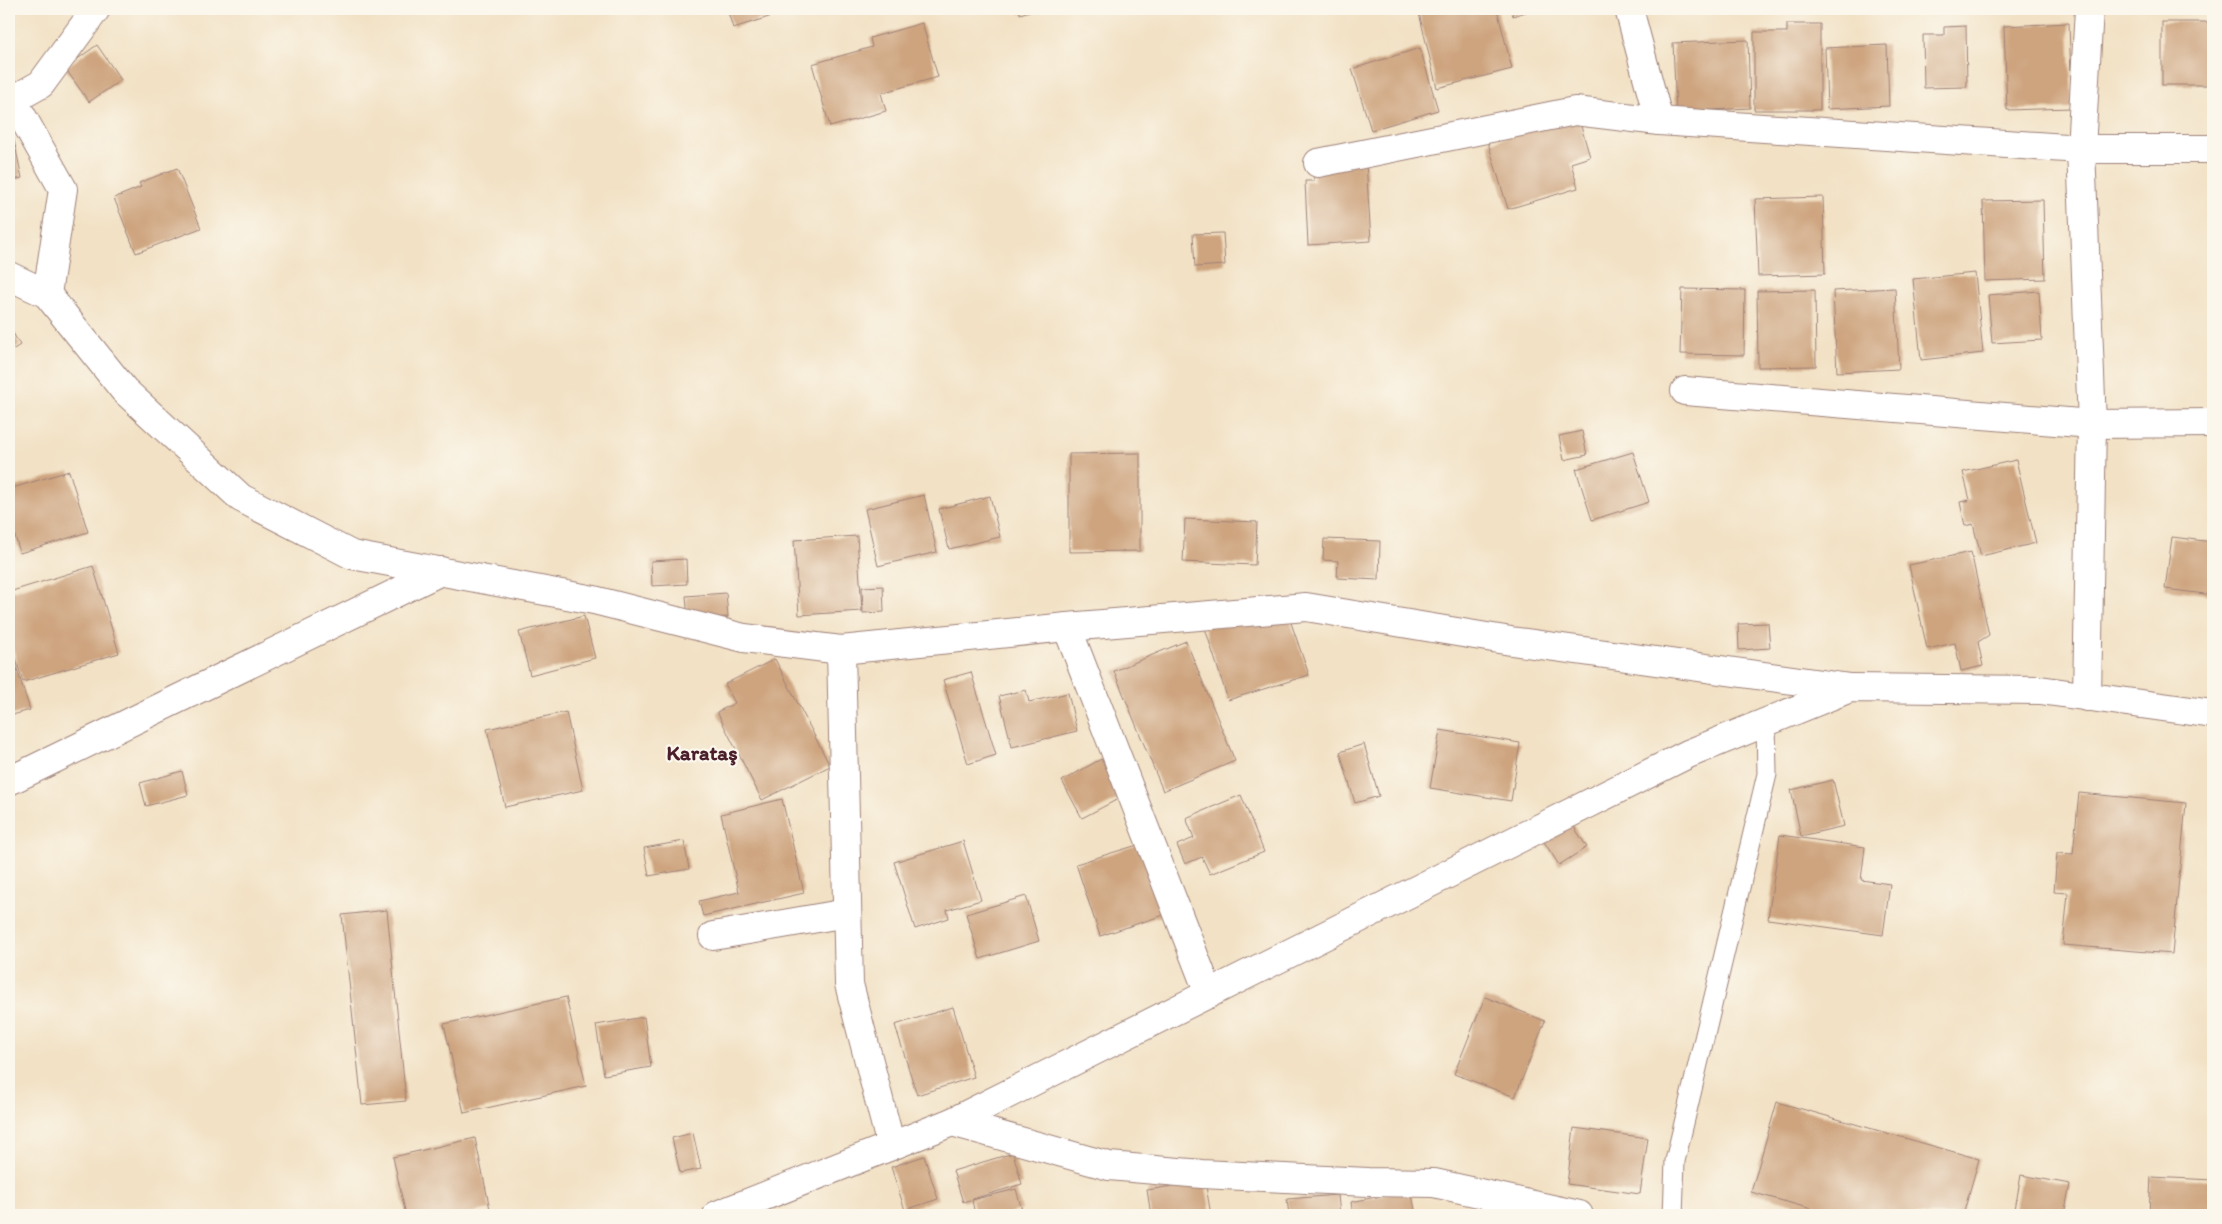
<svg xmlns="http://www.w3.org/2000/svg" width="2222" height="1224" viewBox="0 0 2222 1224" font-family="Itim,sans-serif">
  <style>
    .building { fill: #cea47f }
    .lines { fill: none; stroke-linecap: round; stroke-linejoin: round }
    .service-casing { stroke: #9e8078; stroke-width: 21 }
    .minor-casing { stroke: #9e8078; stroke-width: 30 }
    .tertiary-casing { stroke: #9e8078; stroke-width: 30 }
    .service { stroke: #fff; stroke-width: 19 }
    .minor { stroke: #fff; stroke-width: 28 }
    .tertiary { stroke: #fff; stroke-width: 28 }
    .labels { text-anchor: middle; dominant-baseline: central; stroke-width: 4.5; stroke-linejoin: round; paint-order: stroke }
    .quarter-label { font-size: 21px; font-weight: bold; fill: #4a1f2b; stroke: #fbf7ec }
  </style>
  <rect width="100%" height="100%" fill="#fbf7ec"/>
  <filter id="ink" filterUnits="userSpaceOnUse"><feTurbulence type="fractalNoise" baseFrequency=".02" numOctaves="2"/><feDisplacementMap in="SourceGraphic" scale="10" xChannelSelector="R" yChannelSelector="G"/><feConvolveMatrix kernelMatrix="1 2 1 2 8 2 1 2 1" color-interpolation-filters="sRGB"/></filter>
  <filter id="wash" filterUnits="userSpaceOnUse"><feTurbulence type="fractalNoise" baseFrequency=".0096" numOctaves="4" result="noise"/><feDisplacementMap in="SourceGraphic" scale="20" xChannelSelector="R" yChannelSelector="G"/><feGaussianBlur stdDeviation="1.12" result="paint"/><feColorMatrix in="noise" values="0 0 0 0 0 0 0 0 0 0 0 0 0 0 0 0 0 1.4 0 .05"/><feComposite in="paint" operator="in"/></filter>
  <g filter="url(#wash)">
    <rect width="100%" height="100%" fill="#f2e1c4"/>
    <g id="blocks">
      <!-- building -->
      <g class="building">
        <polygon points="727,9 795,9 733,28"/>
        <polygon points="1019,9 1036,9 1020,14"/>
        <polygon points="1418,9 1497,9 1512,69 1437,88"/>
        <polygon points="1511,9 1535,9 1513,16"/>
        <rect x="2162" y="22" width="51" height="63"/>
        <polygon points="922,23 938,77 881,93 886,111 830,127 812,64 872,47 870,38"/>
        <polygon points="2069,23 2072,108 2007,110 2004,26"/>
        <polygon points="1787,24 1820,24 1820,110 1754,110 1754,32 1787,32"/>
        <polygon points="1966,26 1967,87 1924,88 1923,35 1944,35 1944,27"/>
        <polygon points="1748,40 1750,108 1676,112 1673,43"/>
        <polygon points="97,45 121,80 89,102 65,68"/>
        <polygon points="1887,45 1889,106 1827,109 1825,48"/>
        <polygon points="1420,48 1438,110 1371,130 1352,69"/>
        <polygon points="1578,116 1590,157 1571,163 1578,188 1508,209 1488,143"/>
        <polygon points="13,136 22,178 9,181 9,137"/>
        <polygon points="1366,162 1371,241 1308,245 1305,181 1314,181 1312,165"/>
        <polygon points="177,168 201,228 136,253 114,198 141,187 139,183"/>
        <polygon points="1823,197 1825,274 1758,276 1755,199"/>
        <polygon points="2043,200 2045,279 1985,281 1983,201"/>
        <polygon points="1223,233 1225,265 1195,267 1193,234"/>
        <polygon points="1975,273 1983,353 1921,360 1913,279"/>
        <polygon points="1895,288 1899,369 1837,372 1833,291"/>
        <polygon points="1682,289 1745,290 1744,355 1680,354"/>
        <polygon points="1815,290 1816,366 1758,367 1757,291"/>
        <polygon points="2039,291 2042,340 1992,343 1988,295"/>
        <polygon points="9,326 20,345 9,352"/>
        <polygon points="1582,431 1587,455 1564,460 1559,436"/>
        <polygon points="1633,452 1649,502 1592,520 1576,469"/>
        <polygon points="1140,453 1140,551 1069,552 1069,454"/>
        <polygon points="2016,460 2036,543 1981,556 1973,524 1965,526 1960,502 1970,500 1963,472"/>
        <polygon points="69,471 88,532 20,553 9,516 9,489"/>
        <polygon points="924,495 937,552 878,566 865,509"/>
        <polygon points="990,496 1000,537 949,549 939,509"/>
        <polygon points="1185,519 1257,522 1255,565 1183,562"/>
        <polygon points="857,536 862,611 799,615 794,540"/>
        <polygon points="2172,537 2213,542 2213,595 2165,589"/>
        <polygon points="1324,539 1380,541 1379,580 1337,578 1338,561 1323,560"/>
        <polygon points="1971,552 1989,635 1978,642 1983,666 1961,671 1955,643 1927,649 1909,565"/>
        <polygon points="686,559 687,584 652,586 651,561"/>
        <polygon points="93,566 119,653 23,682 9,636 9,592"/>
        <polygon points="883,586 884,612 863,613 862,587"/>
        <polygon points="726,593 728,617 688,619 686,596"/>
        <polygon points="1288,614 1309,675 1228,700 1204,625"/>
        <polygon points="584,616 595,658 530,675 519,632"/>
        <polygon points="1768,623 1770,648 1739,650 1738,624"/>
        <polygon points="1186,641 1235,761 1163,791 1114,671"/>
        <polygon points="9,644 30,710 9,716"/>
        <polygon points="775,659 830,766 762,800 717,712 735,703 725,684"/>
        <polygon points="971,672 996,755 968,764 943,680"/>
        <polygon points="1026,690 1029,702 1068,693 1077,731 1012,747 999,696"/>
        <polygon points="566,712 583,790 505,807 487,729"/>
        <polygon points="1440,730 1520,743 1511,801 1430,788"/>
        <polygon points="1364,744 1379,796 1355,803 1340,752"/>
        <polygon points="1101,759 1122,797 1082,818 1062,781"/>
        <polygon points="182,771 188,795 146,806 140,783"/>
        <polygon points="1833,780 1844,826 1801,836 1791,790"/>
        <polygon points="2079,793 2186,803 2172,954 2063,945 2068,893 2054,892 2057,853 2073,854"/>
        <polygon points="1241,795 1264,852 1210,874 1202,857 1185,864 1177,845 1194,838 1186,818"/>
        <polygon points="782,799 804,893 703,916 699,901 739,892 721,814"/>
        <polygon points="1567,816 1587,847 1559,865 1539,834"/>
        <polygon points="1780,835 1865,847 1861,880 1890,884 1883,935 1768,919"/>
        <polygon points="684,841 689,869 649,876 644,848"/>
        <polygon points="963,841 981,900 947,910 949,918 915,929 894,862"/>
        <polygon points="1147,842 1170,913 1100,936 1076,864"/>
        <polygon points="1026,896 1039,941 980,959 966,914"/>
        <polygon points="387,910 406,1101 362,1105 342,915"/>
        <polygon points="566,997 586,1086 464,1113 444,1024"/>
        <polygon points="1485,997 1545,1021 1515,1097 1454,1074"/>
        <polygon points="953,1007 974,1077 917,1095 895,1025"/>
        <polygon points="644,1017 651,1067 604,1075 596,1025"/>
        <polygon points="1777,1102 1979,1159 1963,1215 1833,1215 1751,1192"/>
        <polygon points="1574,1128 1648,1138 1640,1194 1567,1184"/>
        <polygon points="693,1133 701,1169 680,1173 672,1138"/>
        <polygon points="475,1138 490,1209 462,1215 406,1215 393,1157"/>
        <polygon points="1013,1153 1022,1184 963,1202 953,1171"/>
        <polygon points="924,1156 938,1199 905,1210 891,1167"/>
        <polygon points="2021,1175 2070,1184 2064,1215 2014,1215"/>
        <polygon points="2151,1177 2213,1180 2213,1215 2149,1215"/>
        <polygon points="1205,1181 1211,1215 1151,1215 1147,1190"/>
        <polygon points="1016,1189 1022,1210 1002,1215 975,1215 972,1200"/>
        <polygon points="1411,1190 1416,1215 1353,1215 1351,1202"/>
        <polygon points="1338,1195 1340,1215 1289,1215 1287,1199"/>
      </g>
    </g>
  </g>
  <g filter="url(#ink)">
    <use href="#blocks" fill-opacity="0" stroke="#9e8078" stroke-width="1"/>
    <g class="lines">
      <defs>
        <polyline id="service" points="1673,1215 1675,1161 1767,774 1766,723"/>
        <g id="minor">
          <polyline points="1629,9 1659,121"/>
          <polyline points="13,100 63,189 47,294"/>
          <polyline points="9,102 41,84 96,9"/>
          <polyline points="1318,163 1575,111 1659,121 2081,149 2213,149"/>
          <polyline points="9,276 47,294 124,390 241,498 352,555 594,600 744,638 841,650 1067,627 1306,607 1511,641 1850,688"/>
          <polyline points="1685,391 2092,424 2213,423"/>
          <polyline points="1067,627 1209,994"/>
          <polyline points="841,650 849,984 891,1146"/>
          <polyline points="2087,697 2092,424 2081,149 2089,9"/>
          <polyline points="9,781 441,571"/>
          <polyline points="713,936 847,913"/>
          <polyline points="952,1122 1109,1166 1202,1174 1368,1182 1434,1183 1579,1215"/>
        </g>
        <polyline id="tertiary" points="717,1215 952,1122 1688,754 1850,688 2040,690 2213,714"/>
      </defs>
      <!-- service casing -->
      <use href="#service" class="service-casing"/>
      <!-- minor casing -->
      <use href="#minor" class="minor-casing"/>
      <!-- tertiary casing -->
      <use href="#tertiary" class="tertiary-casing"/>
      <!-- service -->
      <use href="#service" class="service"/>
      <!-- minor -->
      <use href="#minor" class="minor"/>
      <!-- tertiary -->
      <use href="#tertiary" class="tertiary"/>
    </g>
  </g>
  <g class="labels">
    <!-- quarter labels -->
    <g class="quarter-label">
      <text x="702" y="752">Karataş</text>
    </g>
  </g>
  <!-- margin -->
  <rect width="2222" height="1224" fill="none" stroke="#fbf7ec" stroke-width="30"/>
</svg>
